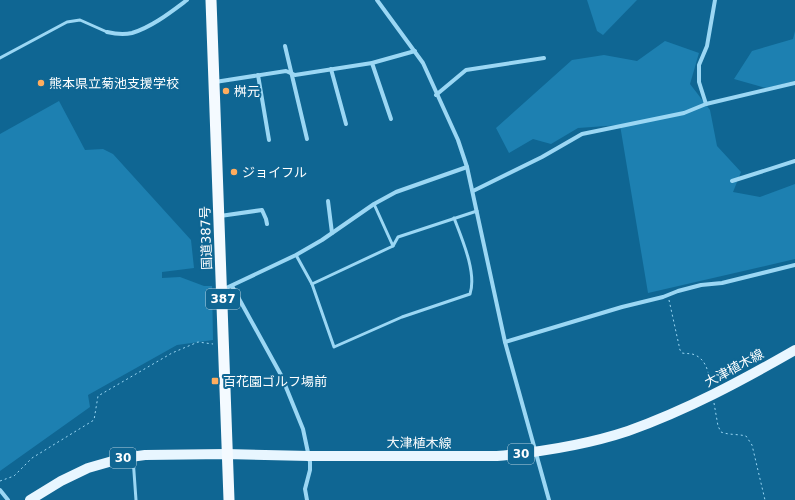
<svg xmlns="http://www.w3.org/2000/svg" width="795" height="500" viewBox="0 0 795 500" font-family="'DejaVu Sans','Noto Sans JP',sans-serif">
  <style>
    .green { fill: #1d80b1 }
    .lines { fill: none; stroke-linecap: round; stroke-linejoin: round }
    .path { stroke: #9bd7f4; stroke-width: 1; stroke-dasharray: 2 3; stroke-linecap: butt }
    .service { stroke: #9bd7f4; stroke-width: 3 }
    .minor { stroke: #9bd7f4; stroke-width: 4 }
    .primary { stroke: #e8f6ff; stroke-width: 10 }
    .trunk { stroke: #f4faff; stroke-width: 11 }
    .poi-dot { fill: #ffad5e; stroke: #0f6693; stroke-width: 1.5 }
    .labels { text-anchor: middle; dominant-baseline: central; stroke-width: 4; stroke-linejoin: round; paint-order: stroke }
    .shield { fill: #0f6693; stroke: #b7d1df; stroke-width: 1 }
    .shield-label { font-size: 12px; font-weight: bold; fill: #fff }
    .poi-label { font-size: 13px; fill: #fff; stroke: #0f6693; text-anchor: start }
    .street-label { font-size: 13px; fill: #fff; stroke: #0f6693 }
  </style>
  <rect width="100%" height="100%" fill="#0f6693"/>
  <!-- green -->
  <g class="green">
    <polygon points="587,0 637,0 603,35 597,31"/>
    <polygon points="795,31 795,81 766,88 734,79 752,51 793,39"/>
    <polygon points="665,41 699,53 690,84 710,110 717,146 741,172 733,192 760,197 795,184 795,259 648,293 620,125 578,128 551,144 533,139 509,153 496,128 572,60 604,55 637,61"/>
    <polygon points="59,101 85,150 103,149 113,154 191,240 194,268 162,272 162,278 180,277 204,286 212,286 213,340 177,345 88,395 90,407 0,471 0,134"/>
  </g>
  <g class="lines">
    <!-- path -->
    <g class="path">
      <path d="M669,300L680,350L682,353C687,354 691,353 695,355C707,360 709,375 711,386"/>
      <path d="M714,403L718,426L721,432C728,435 738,434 746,436L752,445L765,500"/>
      <polyline points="0,481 14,476 32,458 94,420 98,396 172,353 198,342 213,344"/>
    </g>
    <!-- service -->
    <g class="service">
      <polyline points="0,58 67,22 80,20 107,32"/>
      <polyline points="374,204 393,246"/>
      <path d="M296,255L312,284L334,347L402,317L470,294C477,273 462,239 454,218"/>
      <polyline points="312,284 393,246 398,237 477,211"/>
      <polyline points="133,458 136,500"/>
    </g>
    <!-- minor -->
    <g class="minor">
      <polyline points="377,0 423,63 458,140 467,167 505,342 549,500"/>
      <path d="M107,32C115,34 124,35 132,33C152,27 171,12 187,0"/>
      <polyline points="285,46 307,139"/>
      <polyline points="372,63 391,119"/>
      <polyline points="331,69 346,124"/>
      <polyline points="258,75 269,140"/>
      <polyline points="215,82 286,71 295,75 372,63 415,51"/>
      <polyline points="436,95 466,70 544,58"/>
      <polyline points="706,104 699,82 699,65 707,46 715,0"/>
      <polyline points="732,181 795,161"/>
      <polyline points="473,191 542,157 582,134 684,113 706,104 795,83"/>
      <polyline points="328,201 332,233"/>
      <polyline points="220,216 262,210 266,219 267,224"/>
      <polyline points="232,286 281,375 303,429 310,462 310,470 305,489 307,500"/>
      <polyline points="222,290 296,255 322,240 374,204 396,192 467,167"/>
      <polyline points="505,342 622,307 663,297 678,291 701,285 722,283 795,265"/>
      <polyline points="0,490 8,500"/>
    </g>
    <!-- primary -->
    <path class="primary" d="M30,500L61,481L88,468L123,458L145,455L226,454L309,456H497C541,452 586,445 628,431C687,410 741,381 795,350"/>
    <!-- trunk -->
    <polyline class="trunk" points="211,0 229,500"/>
  </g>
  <!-- markers -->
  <g class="poi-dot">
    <circle cx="41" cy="83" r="4"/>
    <circle cx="226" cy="91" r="4"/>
    <circle cx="234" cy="172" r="4"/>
    <rect x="211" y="377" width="8" height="8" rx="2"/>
  </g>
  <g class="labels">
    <!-- shield labels -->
    <g class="shield">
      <rect x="206" y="289" width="34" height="20" rx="3"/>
      <rect x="508" y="444" width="26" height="20" rx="3"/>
      <rect x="110" y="448" width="26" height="20" rx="3"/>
    </g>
    <g class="shield-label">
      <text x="223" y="299">387</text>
      <text x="521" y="454">30</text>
      <text x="123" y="458">30</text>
    </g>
    <!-- poi labels -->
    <g class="poi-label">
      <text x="49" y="83">熊本県立菊池支援学校</text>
      <text x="234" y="91">桝元</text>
      <text x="242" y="172">ジョイフル</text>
      <text x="223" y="381">百花園ゴルフ場前</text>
    </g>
    <!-- street labels -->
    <g class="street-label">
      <text transform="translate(206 238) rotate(-92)">国道387号</text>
      <text transform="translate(734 368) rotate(-28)">大津植木線</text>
      <text transform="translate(419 443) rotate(1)">大津植木線</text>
    </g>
  </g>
</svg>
